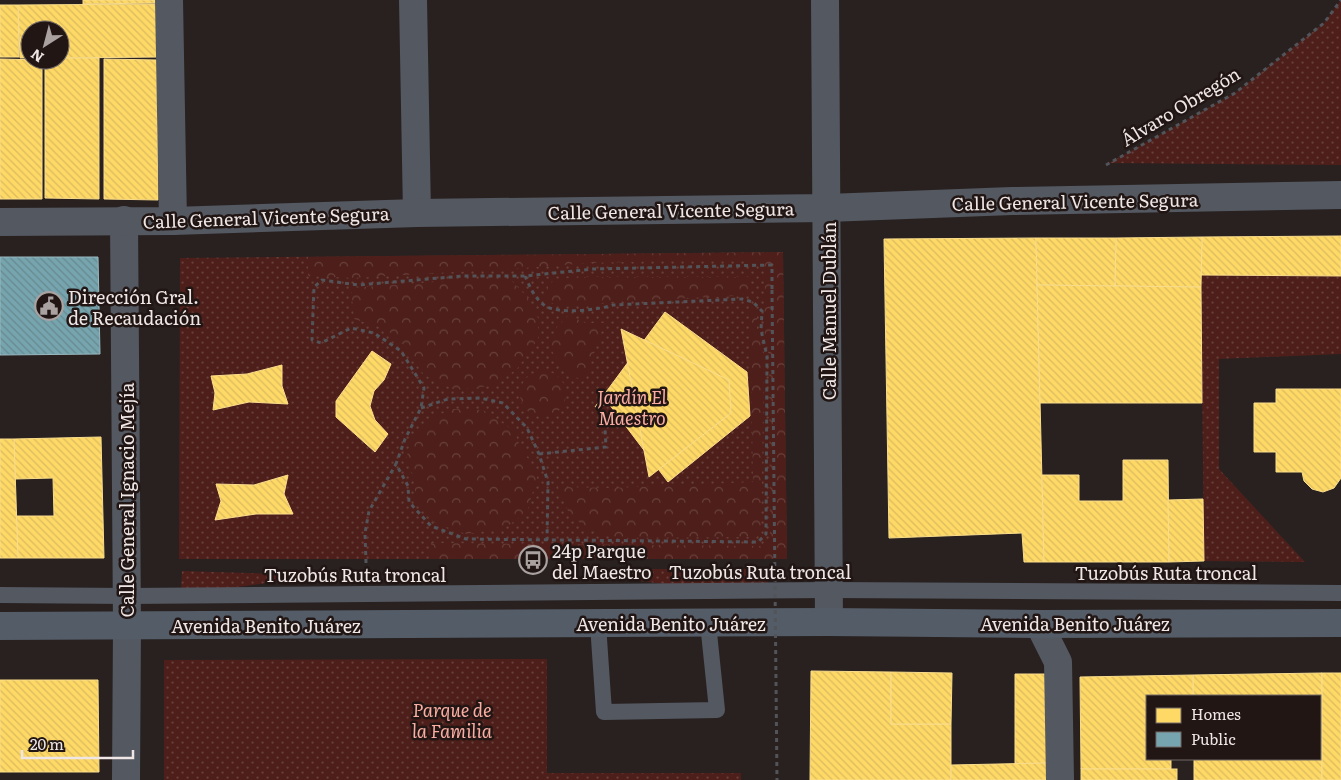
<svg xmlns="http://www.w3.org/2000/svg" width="1341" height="780" viewBox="0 0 1341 780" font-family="Literata,serif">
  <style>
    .green { fill: url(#green-dots) }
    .forest { fill: url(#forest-crowns) }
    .homes { fill: url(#homes-back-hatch); stroke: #fadd8c }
    .public { fill: url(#public-back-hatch); stroke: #9ab9c0 }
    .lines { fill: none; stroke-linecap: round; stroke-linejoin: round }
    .path { stroke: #525459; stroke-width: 3; stroke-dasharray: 4 4; stroke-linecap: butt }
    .service { stroke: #545861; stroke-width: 16 }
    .minor { stroke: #545861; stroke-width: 28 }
    .tertiary { stroke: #545861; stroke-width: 28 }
    .secondary { stroke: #545c67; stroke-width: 28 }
    .path-bridge { stroke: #525459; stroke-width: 3; stroke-dasharray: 4 4; stroke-linecap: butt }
    .labels { text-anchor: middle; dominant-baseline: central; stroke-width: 5; stroke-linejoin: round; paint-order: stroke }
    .street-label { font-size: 18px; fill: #efe7e6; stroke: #211614 }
    .poi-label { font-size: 18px; fill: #efe7e6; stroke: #211614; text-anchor: start }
    .park-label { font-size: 18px; font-style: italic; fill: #fbada2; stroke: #211614 }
  </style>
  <defs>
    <pattern id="green-dots" width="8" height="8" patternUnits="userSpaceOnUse" patternTransform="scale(1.25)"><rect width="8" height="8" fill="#4e1f1a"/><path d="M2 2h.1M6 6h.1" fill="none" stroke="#68403b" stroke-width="1.8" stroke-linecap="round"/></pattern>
    <pattern id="forest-crowns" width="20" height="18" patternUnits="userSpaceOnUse" patternTransform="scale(1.25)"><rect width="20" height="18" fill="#4e1f1a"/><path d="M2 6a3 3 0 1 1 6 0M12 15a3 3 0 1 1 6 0" fill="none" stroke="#68403b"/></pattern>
    <pattern id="homes-back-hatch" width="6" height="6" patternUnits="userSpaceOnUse" patternTransform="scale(1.25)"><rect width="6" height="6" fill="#ffd966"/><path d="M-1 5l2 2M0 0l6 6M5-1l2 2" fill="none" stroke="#dabb5f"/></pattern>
    <pattern id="public-back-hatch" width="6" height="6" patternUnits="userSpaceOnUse" patternTransform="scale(1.25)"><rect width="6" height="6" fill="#76a5af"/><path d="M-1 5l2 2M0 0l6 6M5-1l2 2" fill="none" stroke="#68888f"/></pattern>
  </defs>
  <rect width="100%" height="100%" fill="#282120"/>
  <!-- green -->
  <g class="green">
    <polygon points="1341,0 1341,165 1109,163 1235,93 1324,23"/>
    <polygon points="783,252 787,559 179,559 180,258"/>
    <polygon points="1201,275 1341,276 1341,354 1219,359 1219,469 1305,562 1204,561"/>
    <polygon points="621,569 768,569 768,586 674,585 622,579"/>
    <polygon points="182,571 312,575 311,577 223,589 181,589"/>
    <polygon points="547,659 547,773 741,773 741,780 164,780 164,660"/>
  </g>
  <!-- forest -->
  <g class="forest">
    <polygon points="783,252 787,559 431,559 431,543 761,546 770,537 769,357 764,329 765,271 757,265 737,259 590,263 524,268 354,278 308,276 308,257"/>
    <polygon points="582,277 750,277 749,292 735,296 621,301 563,307 546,301 546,288 555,279"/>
    <polygon points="462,280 511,280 527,297 538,318 538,339 517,369 491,386 455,390 424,375 404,345 386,329 354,319 351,288"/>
    <polygon points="750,307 757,314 757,330 764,357 761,531 756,537 616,538 586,529 568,511 558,487 612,488 753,482"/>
    <path d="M568,316L588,323H604L585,381C565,374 560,364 549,346L557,327Z"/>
    <circle cx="543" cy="394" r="23"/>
    <polygon points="452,409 483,410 514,431 520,446 538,474 527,512 505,528 466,534 435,523 416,503 414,477 406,460 411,439 430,419"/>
  </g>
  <!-- homes -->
  <g class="homes">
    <polygon points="83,0 158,0 158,3 83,4"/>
    <polygon points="159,4 159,57 60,58 60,30 30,30 30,58 20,58 18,5"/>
    <polygon points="0,5 18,5 19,57 0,57"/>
    <polygon points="60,58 99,58 99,199 45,198 45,60 60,60"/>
    <polygon points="0,59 42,60 42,199 0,199"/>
    <polygon points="104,59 157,60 158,200 104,199"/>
    <polygon points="1341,236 1341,276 1201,275 1202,237"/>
    <polygon points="1202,237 1201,287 1115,286 1116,238"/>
    <polygon points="1036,238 1044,562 1024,562 1022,533 889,538 884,239"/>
    <polygon points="1036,238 1116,238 1115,286 1037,285"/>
    <polygon points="1037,285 1201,287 1202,403 1040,403"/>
    <polygon points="665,312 747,372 750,416 668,482 609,404 595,407"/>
    <polygon points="621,329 729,380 731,413 649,477"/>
    <polygon points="372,351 391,364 384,380 374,391 370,406 375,420 388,434 375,452 336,417 336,401"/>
    <polygon points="282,365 282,386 288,404 249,402 213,410 215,393 211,376 247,374"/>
    <polygon points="1276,389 1341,389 1341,478 1334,488 1323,492 1312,489 1304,481 1302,472 1276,472 1276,452 1254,452 1254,403 1276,403"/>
    <polygon points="101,437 104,558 18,558 16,516 54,516 53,478 15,479 14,439"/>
    <polygon points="0,439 14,439 18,558 0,558"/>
    <polygon points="1123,460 1168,460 1169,562 1044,562 1042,475 1079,475 1079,501 1123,501"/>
    <polygon points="288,475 284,494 293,514 256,514 215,520 221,501 216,484 254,485"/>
    <polygon points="1203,499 1204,561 1169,562 1168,500"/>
    <polygon points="811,671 891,672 891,724 951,724 951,780 810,780"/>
    <polygon points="891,672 952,673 951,724 891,724"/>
    <polygon points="1322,673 1322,780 1194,780 1194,759 1320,759 1320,696 1193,696 1193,675"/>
    <rect x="1322" y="673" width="19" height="107"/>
    <polygon points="1015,674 1045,674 1047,763 1015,764"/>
    <polygon points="1193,675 1193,696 1147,696 1147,759 1171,759 1171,769 1081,769 1080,677"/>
    <polygon points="0,680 98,680 99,772 0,772"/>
    <polygon points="1047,763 1047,780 951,780 951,765"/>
    <rect x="1081" y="769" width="96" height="11"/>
  </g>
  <!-- public -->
  <polygon class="public" points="0,257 98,257 100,354 0,355"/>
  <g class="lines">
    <!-- path -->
    <g class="path">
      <polyline points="1106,165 1235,93 1324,23 1341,0"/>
      <path d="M525,276C529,285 535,299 544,305C557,315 598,310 613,305L742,299L753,302L762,311L761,330L767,356L766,534L758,542L466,539L431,526L409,502L408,486L396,464L405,439L421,408L424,388L401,351L374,333L351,328L321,343L312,340L314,287L322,280L358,285L463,276H525L593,269L772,265V290"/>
      <polyline points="421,408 448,399 480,398 503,403 527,428 539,454 548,482 547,540"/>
      <polyline points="539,454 606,447 604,410"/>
      <polyline points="366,563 365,533 369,511 396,464"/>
    </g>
    <!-- service -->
    <g class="service">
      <polyline points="0,595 127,596 829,590 1341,593"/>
      <polyline points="598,624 604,712 717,710 708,623"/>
    </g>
    <!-- minor -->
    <g class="minor">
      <polyline points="169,0 173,221"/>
      <polyline points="413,0 417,213"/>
      <polyline points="124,220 127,626 126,780"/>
      <polyline points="1039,624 1058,662 1060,780"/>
    </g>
    <!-- tertiary -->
    <g class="tertiary">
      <polyline points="825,0 829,622"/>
      <polyline points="0,222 173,221 417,213 827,208 1012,201 1341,195"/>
    </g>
    <!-- secondary -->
    <polyline class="secondary" points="0,626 829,622 1039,624 1341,623"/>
    <!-- path-bridge -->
    <polyline class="path-bridge" points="772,290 777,780"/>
  </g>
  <!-- icons -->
  <defs>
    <symbol id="civic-ring" viewBox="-11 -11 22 22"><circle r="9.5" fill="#211614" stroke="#a9a2a1" stroke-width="1.5"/><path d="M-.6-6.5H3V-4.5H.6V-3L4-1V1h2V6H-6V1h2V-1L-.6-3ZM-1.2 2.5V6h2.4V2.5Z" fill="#a9a2a1"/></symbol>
    <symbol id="bus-ring" viewBox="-11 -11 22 22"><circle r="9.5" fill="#211614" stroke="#a9a2a1" stroke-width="1.5"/><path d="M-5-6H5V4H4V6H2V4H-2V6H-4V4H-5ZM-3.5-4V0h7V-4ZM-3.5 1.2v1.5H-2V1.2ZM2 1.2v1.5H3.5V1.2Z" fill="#a9a2a1"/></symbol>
  </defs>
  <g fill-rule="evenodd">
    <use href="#civic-ring" x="33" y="290" width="32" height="32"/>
    <use href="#bus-ring" x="517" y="544" width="32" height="32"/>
  </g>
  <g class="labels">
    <!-- street labels -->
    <g class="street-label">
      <text transform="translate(1180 106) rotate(-31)">Álvaro Obregón</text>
      <text transform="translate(1075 201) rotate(-1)">Calle General Vicente Segura</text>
      <text transform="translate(671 210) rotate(-1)">Calle General Vicente Segura</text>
      <text transform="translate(266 217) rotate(-2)">Calle General Vicente Segura</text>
      <text transform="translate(828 311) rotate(-90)">Calle Manuel Dublán</text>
      <text transform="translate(126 500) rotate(-90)">Calle General Ignacio Mejía</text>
      <text x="760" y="571">Tuzobús Ruta troncal</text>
      <text x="1166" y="572">Tuzobús Ruta troncal</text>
      <text x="355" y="574">Tuzobús Ruta troncal</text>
      <text x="671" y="623">Avenida Benito Juárez</text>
      <text x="1075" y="623">Avenida Benito Juárez</text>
      <text x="266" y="625">Avenida Benito Juárez</text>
    </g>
    <!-- poi labels -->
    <g class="poi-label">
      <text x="68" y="296">Dirección Gral.<tspan x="68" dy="21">de Recaudación</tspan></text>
      <text x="552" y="550">24p Parque<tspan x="552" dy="21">del Maestro</tspan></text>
    </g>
    <!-- park labels -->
    <g class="park-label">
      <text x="632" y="396">Jardín El<tspan x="632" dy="21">Maestro</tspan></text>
      <text x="452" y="709">Parque de<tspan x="452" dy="21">la Familia</tspan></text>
    </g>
  </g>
  <!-- legend -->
  <rect x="1146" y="695" width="175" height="65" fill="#211614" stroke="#736a68"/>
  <rect x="1156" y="708" width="25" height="15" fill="#ffd966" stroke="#736a68"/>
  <text x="1191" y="720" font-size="15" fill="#efe7e6">Homes</text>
  <rect x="1156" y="732" width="25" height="15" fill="#76a5af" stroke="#736a68"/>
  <text x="1191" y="745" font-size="15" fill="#efe7e6">Public</text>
  <!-- north arrow -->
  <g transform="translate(45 45) rotate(216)"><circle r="24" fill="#211614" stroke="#736a68"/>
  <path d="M0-4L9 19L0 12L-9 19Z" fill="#a9a2a1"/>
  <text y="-8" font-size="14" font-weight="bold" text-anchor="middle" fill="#efe7e6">N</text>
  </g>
  <!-- scale -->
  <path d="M22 750v8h111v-8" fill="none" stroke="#efe7e6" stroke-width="2.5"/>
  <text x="30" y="750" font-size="15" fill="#efe7e6" stroke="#211614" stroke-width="4" paint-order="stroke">20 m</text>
</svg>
